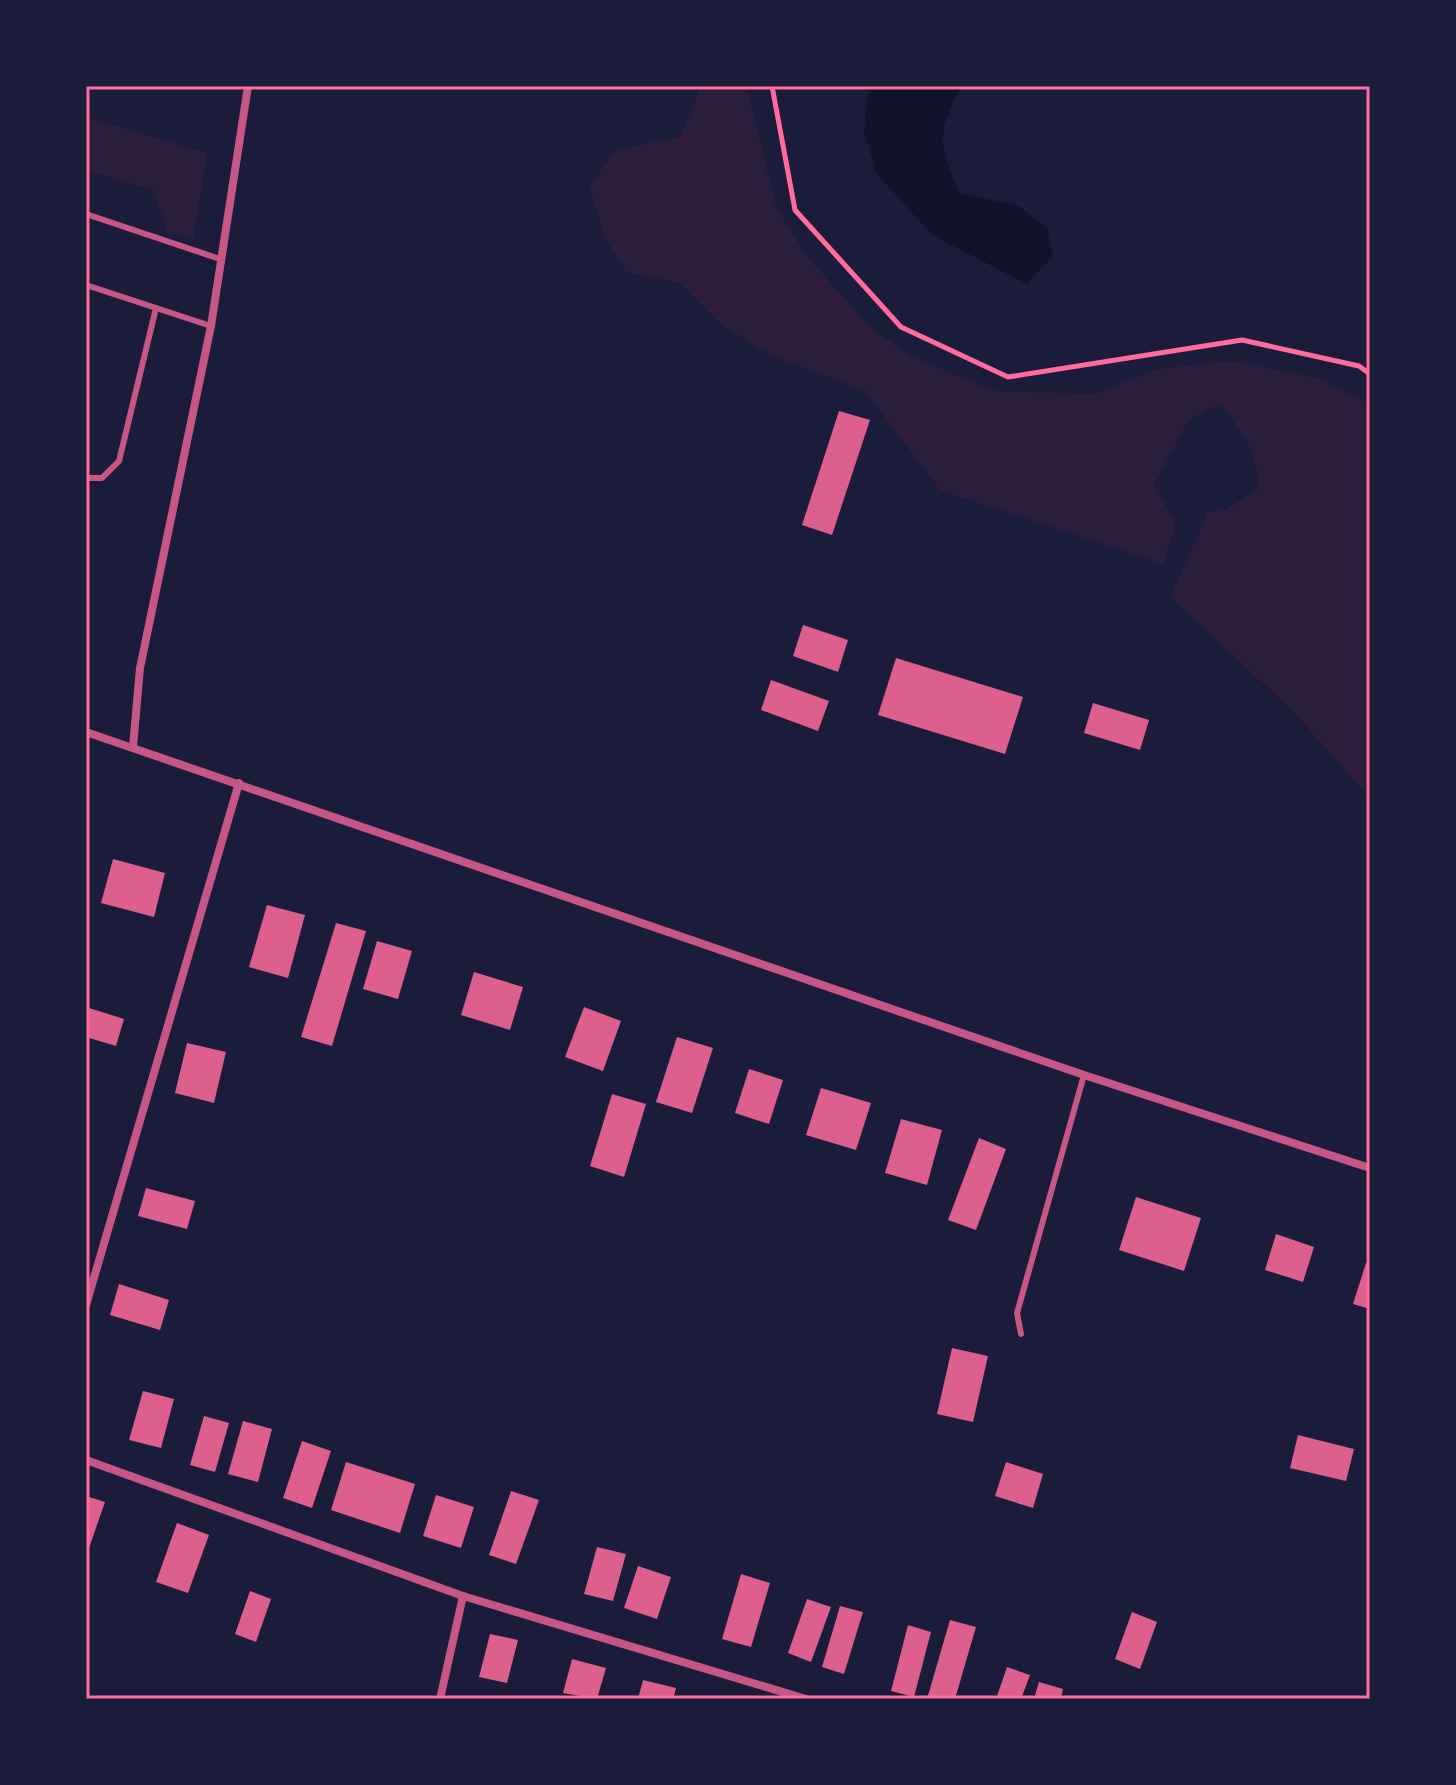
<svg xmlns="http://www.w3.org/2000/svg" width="1456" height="1785" viewBox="0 0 1456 1785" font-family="'Libre Baskerville',serif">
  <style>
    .green { fill: #2a1e3b }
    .water { fill: #12122b }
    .building { fill: #dd5f8e }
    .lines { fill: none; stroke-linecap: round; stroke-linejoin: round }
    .path { stroke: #ff6b9d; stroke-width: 5 }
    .service { stroke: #c65784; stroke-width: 6 }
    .minor { stroke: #c65784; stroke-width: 8 }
    .neatline { fill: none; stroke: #ff6b9d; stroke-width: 3 }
  </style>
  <rect width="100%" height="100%" fill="#1b1b3a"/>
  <!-- green -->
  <g class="green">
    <path d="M701,86H746L776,207L806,255L870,327L912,357L995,391L1096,394L1157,369L1234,361L1320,379L1370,404V799L1293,711L1170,597L1208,512L1225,510L1259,488C1257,450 1243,434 1220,404L1189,420L1154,485L1176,525L1163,564L940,490L865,391L768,354L720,324L679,283L627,272L604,237L590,187L615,150L680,137Z"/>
    <polygon points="86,117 207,153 193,240 168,233 153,190 86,170"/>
  </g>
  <!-- water -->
  <path class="water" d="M869,86H961C936,135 939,143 959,193L1019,206L1047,228L1053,256L1027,284L932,235L877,174L864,132Z"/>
  <!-- building -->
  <g class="building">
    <polygon points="839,411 870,420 832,535 802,525"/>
    <polygon points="803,625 848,640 838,672 793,656"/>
    <polygon points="896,658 1023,697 1005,754 878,715"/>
    <polygon points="771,680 829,701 818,731 761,710"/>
    <polygon points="1093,703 1149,720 1140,750 1084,733"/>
    <polygon points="113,859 165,873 154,917 101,903"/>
    <polygon points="267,905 305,915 288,978 249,967"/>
    <polygon points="336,923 366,931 332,1046 301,1037"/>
    <polygon points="377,941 412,951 398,999 363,989"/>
    <polygon points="474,972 523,987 510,1030 461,1015"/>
    <polygon points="86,1007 124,1019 116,1046 86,1037"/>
    <polygon points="584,1007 621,1021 603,1071 565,1057"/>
    <polygon points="677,1037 713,1048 692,1113 656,1102"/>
    <polygon points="187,1043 226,1052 214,1103 175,1093"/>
    <polygon points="749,1069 783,1080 769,1124 735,1113"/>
    <polygon points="821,1088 871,1103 856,1150 806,1135"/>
    <polygon points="612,1094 646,1104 624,1177 590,1166"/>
    <polygon points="901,1119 942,1130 927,1185 885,1173"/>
    <polygon points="979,1138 1006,1149 976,1230 948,1220"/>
    <polygon points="146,1188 195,1201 187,1229 138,1216"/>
    <polygon points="1136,1197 1201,1218 1184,1271 1119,1250"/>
    <polygon points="1276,1234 1314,1247 1303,1282 1265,1270"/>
    <polygon points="1366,1263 1370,1264 1370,1309 1353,1304"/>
    <polygon points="119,1284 169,1300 160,1330 110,1315"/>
    <polygon points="952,1348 988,1356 973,1422 937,1414"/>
    <polygon points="143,1391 174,1399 161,1448 129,1440"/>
    <polygon points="204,1416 229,1423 215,1472 190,1465"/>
    <polygon points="243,1421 272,1429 258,1482 228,1474"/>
    <polygon points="1298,1435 1354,1449 1346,1481 1290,1468"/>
    <polygon points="302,1441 331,1451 312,1508 283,1498"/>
    <polygon points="346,1462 415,1484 400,1533 331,1510"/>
    <polygon points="1006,1462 1043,1474 1033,1508 995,1496"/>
    <polygon points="511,1491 539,1500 516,1564 489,1555"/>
    <polygon points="436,1495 474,1507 461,1548 423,1536"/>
    <polygon points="86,1496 105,1502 89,1548 86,1547"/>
    <polygon points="177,1523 209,1535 188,1593 156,1582"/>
    <polygon points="597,1547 626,1554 613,1601 584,1594"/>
    <polygon points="638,1566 671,1577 657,1619 624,1608"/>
    <polygon points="741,1574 770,1583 751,1647 722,1639"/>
    <polygon points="250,1591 271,1599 256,1642 235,1634"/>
    <polygon points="807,1599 831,1607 811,1662 788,1653"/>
    <polygon points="840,1606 863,1612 844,1674 822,1667"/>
    <polygon points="1132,1612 1157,1622 1140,1669 1115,1659"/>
    <polygon points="950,1620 976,1627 955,1699 927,1699"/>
    <polygon points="908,1625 931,1632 914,1697 891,1691"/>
    <polygon points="490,1634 518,1640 507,1683 479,1677"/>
    <polygon points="572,1659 606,1668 597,1699 563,1693"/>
    <polygon points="1007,1667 1030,1675 1021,1699 996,1699"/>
    <polygon points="643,1680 676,1688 673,1699 638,1699"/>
    <polygon points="1039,1682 1063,1689 1061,1699 1034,1699"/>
  </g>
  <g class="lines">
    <!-- path -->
    <polyline class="path" points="772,86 795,210 901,327 1008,377 1242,340 1359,366 1370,374"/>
    <!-- service -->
    <g class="service">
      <polyline points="86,214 220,259"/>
      <polyline points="86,285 211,326"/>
      <polyline points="86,478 102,478 119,461 156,308"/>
      <polyline points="1021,1334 1017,1313 1084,1075"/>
    </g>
    <!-- minor -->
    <g class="minor">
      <polyline points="86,732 1084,1075 1370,1168"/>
      <polyline points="133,747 140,668 211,326 248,86"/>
      <polyline points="86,1305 239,783"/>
      <polyline points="86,1460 463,1596 806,1699"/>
      <polyline points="440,1699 463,1596"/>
    </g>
  </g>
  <!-- border -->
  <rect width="1456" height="1785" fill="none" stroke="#1b1b3a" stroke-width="176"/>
  <rect x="88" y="88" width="1280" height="1609" class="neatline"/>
</svg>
